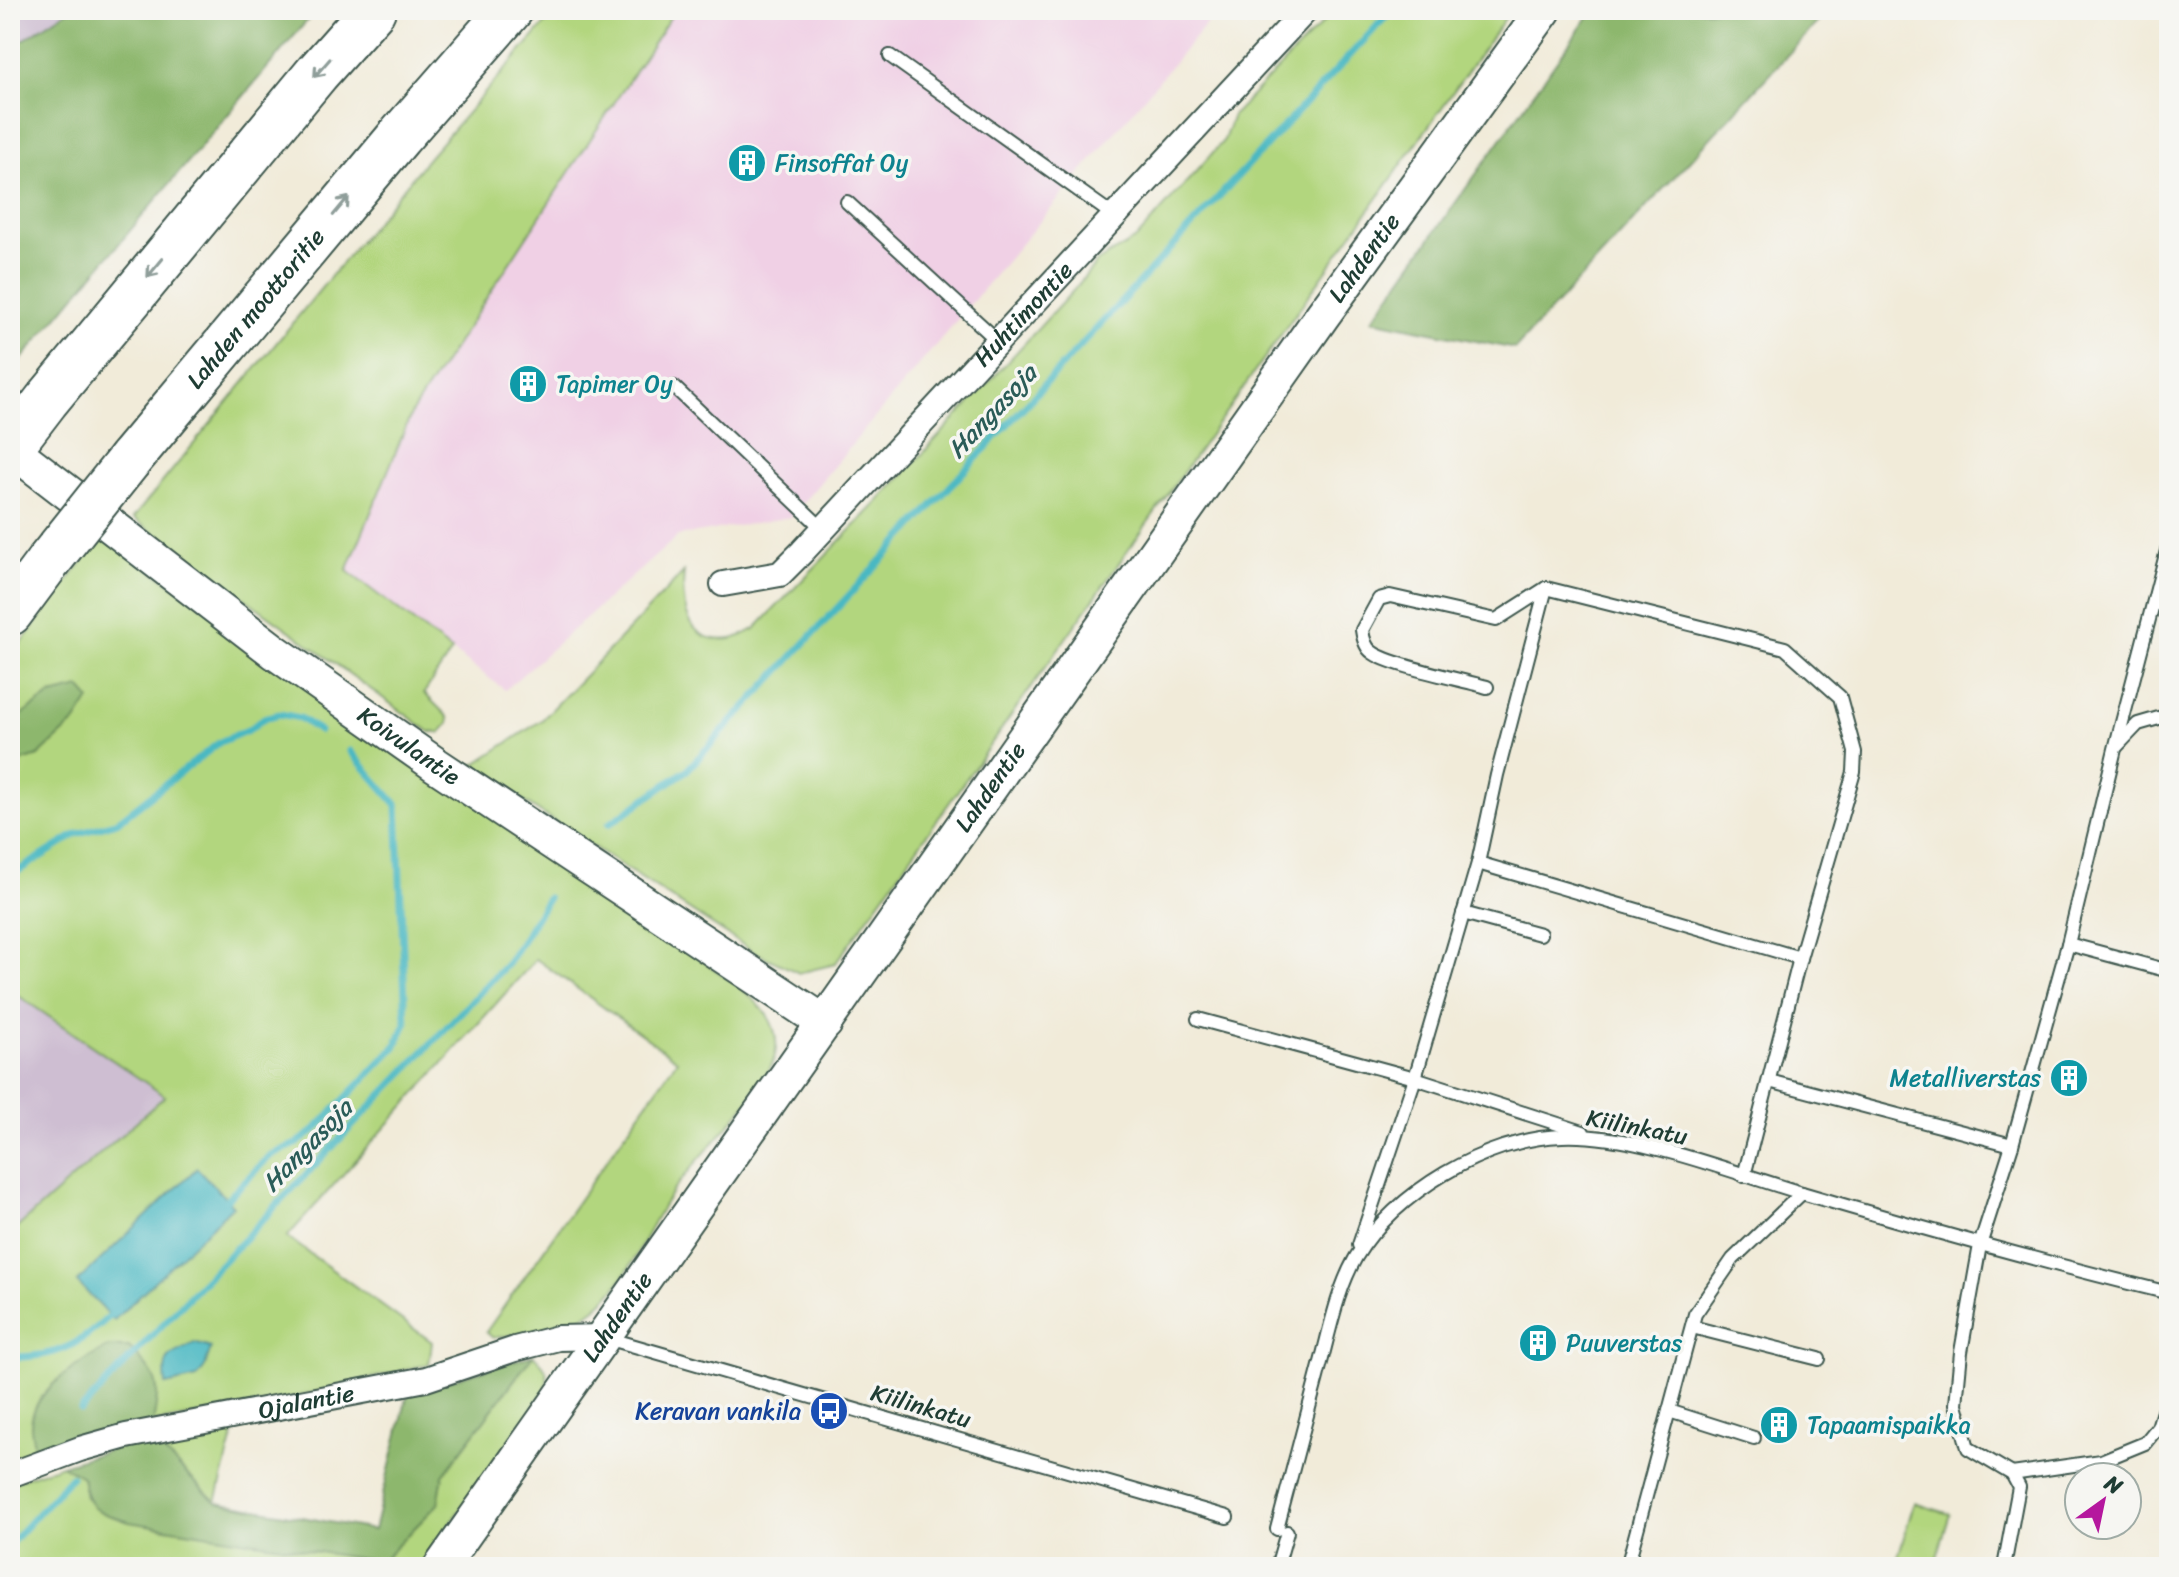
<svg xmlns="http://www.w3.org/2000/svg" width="2179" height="1577" viewBox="0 0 2179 1577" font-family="Sriracha,sans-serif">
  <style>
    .built { fill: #f0d0e5 }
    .industrial { fill: #cebed2 }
    .green { fill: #b2d67e; stroke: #688a59; stroke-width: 2 }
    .forest { fill: #8db76d; stroke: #567a50; stroke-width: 2 }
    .water { fill: #49b8c2; stroke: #347a7b; stroke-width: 2 }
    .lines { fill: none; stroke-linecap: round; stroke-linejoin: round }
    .stream { stroke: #49b8c2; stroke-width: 7 }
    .lane-casing { stroke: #3e574d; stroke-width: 16 }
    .street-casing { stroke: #3e574d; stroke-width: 28 }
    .secondary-casing { stroke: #3e574d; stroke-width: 38 }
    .highway-casing { stroke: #3e574d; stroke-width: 48 }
    .lane { stroke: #fff; stroke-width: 12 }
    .street { stroke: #fff; stroke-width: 24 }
    .secondary { stroke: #fff; stroke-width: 34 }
    .highway { stroke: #fff; stroke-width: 44 }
    .highway-bridge-casing { stroke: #3e574d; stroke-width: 48; stroke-linecap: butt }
    .highway-bridge { stroke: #fff; stroke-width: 44 }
    .oneway { stroke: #8f9e9a }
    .labels { text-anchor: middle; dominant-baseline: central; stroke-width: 7; stroke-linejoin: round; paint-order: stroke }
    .culture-label { font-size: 24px; fill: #0d838f; stroke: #f6f6f2; text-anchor: start }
    .street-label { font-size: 24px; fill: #1f3d34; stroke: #f6f6f2 }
    .transit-label { font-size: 24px; fill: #164399; stroke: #f6f6f2; text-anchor: end }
    .water-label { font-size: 26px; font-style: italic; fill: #2a5c58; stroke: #f6f6f2 }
  </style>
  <rect width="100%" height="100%" fill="#f6f6f2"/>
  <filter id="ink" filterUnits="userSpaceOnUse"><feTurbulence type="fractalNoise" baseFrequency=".0125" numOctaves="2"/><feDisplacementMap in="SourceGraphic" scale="16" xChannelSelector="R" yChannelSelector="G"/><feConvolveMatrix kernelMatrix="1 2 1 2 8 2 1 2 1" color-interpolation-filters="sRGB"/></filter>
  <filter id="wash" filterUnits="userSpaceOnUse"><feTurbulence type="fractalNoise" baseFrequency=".006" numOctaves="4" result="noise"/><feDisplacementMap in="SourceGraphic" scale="32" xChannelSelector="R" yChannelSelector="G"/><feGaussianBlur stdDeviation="1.8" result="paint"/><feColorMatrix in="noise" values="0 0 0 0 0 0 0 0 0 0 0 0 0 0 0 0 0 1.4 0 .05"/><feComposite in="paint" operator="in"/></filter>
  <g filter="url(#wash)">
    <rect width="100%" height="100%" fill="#f1ebd9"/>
    <!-- built -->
    <polygon class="built" points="675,10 1218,10 791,517 678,536 505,690 347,572 412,412"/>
    <!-- industrial -->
    <g class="industrial">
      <polygon points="10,10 69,10 10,49"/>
      <polygon points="10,990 165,1096 10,1234"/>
    </g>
    <!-- green -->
    <g class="green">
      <polygon points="557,10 675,10 412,412 347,571 452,651 424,693 448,717 449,723 440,733 430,732 133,518 428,158"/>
      <path d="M1335,10H1511L835,964L799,973L754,952L471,767L542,720L684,572C681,605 686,645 731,639C739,638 748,632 755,629L876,504L1072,292L1098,261L1136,239L1224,140L1233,115Z"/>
      <path d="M102,535L737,985C759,1003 782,1023 775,1055C766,1093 697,1156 673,1191C644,1231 631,1285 587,1314C566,1329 520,1333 493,1338L486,1332L677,1060L536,959L287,1237L432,1342L429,1364L283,1400L153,1423L31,1424L35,1451L10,1464V1234L165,1096L10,990V765L38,756L51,695L10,723V658Z"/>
      <path d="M533,1355C545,1365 551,1374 545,1390L419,1567H10V1487L18,1480L62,1465L82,1477L86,1498L381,1562L438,1504L443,1475Z"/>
      <polygon points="235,1429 216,1502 149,1438"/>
      <polygon points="1914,1503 1950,1514 1934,1567 1895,1567"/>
    </g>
    <!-- forest -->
    <g class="forest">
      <polygon points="69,10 316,10 10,373 10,49"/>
      <polygon points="1593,10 1829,10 1515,349 1372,320"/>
      <polygon points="80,688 90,699 76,721 38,756 10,765 10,723 51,695"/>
      <path d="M108,1347H129C159,1379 161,1380 153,1423L35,1451C34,1443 31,1434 31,1426C31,1390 81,1362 108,1347Z"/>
      <path d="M533,1355L443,1475L438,1504L381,1562L129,1522C98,1511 88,1513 82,1477L62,1465L149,1438L216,1502L374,1530L408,1393Z"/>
    </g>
    <!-- water -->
    <g class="water">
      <polygon points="197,1168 233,1206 114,1320 77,1282"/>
      <path d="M194,1343L211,1348L205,1367L197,1378L166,1385C162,1352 171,1357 194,1343Z"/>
    </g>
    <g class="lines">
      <!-- stream -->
      <g class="stream">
        <polyline points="609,824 687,770 1392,10"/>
        <polyline points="10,876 77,834 117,822 220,742 250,729 264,718 280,714 300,718 319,731"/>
        <polyline points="220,1206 271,1155 296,1144 314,1131 395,1047 406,1024 397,805 350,751"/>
        <path d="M10,1357C59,1358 81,1344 115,1311"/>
        <polyline points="81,1410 508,963 548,898"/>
        <polyline points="10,1544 71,1477"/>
      </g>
    </g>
  </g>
  <g filter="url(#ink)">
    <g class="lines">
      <defs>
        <g id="lane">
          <polyline points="890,56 1116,217"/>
          <polyline points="847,202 998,341"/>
          <polyline points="674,387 823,529"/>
          <polyline points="1546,588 1785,648 1840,697 1855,752 1854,772 1800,958 1744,1176"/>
          <polyline points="2117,746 2138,724 2169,715"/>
          <polyline points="1478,863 1800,958"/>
          <polyline points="1463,913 1540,934"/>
          <polyline points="2068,944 2169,971"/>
          <polyline points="1198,1019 1415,1078 1583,1132"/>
          <polyline points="1769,1081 2012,1145"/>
          <path d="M1359,1245L1415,1078L1478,863L1497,775L1546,588L1496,620L1390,596L1379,599L1362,630C1363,637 1366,648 1372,652C1388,665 1463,680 1487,687"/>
          <polyline points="1692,1327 1819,1359"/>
          <polyline points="607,1338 1227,1517"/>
          <polyline points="1669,1411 1754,1438"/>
          <polyline points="2012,1474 2101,1461 2145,1443 2158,1427 2169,1393"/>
          <path d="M1277,1529C1291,1475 1306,1421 1320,1366C1330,1330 1337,1290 1356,1257C1394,1193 1487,1138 1562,1136C1634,1133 1731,1172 1802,1193C1924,1229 2046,1263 2169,1293"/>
          <polyline points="1277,1567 1287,1532"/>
          <polyline points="1627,1567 1695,1314 1733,1259 1802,1193"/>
          <polyline points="2004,1567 2019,1487 2012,1474 1968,1448 1956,1404 1961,1352 1980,1245 2012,1145 2068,944 2115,749 2169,543"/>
        </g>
        <g id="street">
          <path id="s1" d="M723,584L780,574L802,552L1306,10"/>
          <path id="s2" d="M10,1475L80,1449L126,1436L426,1379L515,1349L558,1338L604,1337"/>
        </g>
        <g id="secondary">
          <path id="s3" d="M10,448L275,652L436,765L825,1023"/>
          <path id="s4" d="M441,1567L1322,316L1544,10"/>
        </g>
        <g id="highway">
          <polyline points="10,448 46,401 317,73 373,10"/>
          <path id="s5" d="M130,459L399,137L510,10"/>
          <polyline points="10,613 48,562"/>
        </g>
      </defs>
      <!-- lane casing -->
      <use href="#lane" class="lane-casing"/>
      <!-- street casing -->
      <use href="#street" class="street-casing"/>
      <!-- secondary casing -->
      <use href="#secondary" class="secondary-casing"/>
      <!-- highway casing -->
      <use href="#highway" class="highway-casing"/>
      <!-- lane -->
      <use href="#lane" class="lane"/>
      <!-- street -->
      <use href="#street" class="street"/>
      <!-- secondary -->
      <use href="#secondary" class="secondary"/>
      <!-- highway -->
      <use href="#highway" class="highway"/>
      <defs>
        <polyline id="highway-bridge" points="48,562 130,459"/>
      </defs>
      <!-- highway-bridge casing -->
      <use href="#highway-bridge" class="highway-bridge-casing"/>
      <!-- highway-bridge -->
      <use href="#highway-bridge" class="highway-bridge"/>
    </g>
    <!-- one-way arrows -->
    <defs><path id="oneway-shaft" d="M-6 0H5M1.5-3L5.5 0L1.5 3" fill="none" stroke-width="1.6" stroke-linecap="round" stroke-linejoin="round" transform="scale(2)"/></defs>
    <g class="oneway">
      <use href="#oneway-shaft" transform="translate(322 68) rotate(131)"/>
      <use href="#oneway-shaft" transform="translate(341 206) rotate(-50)"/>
      <use href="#oneway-shaft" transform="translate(155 268) rotate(130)"/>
    </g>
  </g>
  <!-- icons -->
  <defs>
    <symbol id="building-disc" viewBox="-11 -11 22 22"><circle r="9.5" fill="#0f9aa8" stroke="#f6f6f2"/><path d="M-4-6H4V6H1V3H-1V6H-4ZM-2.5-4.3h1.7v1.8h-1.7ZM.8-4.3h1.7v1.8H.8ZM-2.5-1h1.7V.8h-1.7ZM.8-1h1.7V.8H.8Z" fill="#fff"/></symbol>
    <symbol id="bus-disc" viewBox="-11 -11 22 22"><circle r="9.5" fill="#1a4fb4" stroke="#f6f6f2"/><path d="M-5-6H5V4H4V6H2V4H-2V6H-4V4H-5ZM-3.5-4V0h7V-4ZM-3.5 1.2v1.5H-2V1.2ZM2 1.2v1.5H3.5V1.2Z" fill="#fff"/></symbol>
  </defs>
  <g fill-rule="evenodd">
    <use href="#building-disc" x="725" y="141" width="44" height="44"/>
    <use href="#building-disc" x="506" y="362" width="44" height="44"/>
    <use href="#building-disc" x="2047" y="1056" width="44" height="44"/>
    <use href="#building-disc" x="1516" y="1321" width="44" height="44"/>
    <use href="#bus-disc" x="807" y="1389" width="44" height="44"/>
    <use href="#building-disc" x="1757" y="1403" width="44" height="44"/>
  </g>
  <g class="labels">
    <!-- culture labels -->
    <g class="culture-label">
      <text x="775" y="163">Finsoffat Oy</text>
      <text x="556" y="384">Tapimer Oy</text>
      <text x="2041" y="1078" text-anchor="end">Metalliverstas</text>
      <text x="1566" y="1343">Puuverstas</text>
      <text x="1807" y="1425">Tapaamispaikka</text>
    </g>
    <!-- street labels -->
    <g class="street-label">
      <text stroke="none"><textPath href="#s4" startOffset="1602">Lahdentie</textPath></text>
      <text stroke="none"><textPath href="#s5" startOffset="196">Lahden moottoritie</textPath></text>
      <text stroke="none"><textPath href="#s1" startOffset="414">Huhtimontie</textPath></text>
      <text stroke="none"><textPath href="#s3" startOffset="498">Koivulantie</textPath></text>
      <text stroke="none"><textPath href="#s4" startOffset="954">Lahdentie</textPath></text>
      <text transform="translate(1637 1127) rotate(11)">Kiilinkatu</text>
      <text stroke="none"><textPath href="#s4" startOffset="306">Lahdentie</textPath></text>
      <text stroke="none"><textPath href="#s2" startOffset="306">Ojalantie</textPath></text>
      <text transform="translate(921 1406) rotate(16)">Kiilinkatu</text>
    </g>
    <!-- transit labels -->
    <g class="transit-label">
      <text x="801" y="1411">Keravan vankila</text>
    </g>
    <!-- water labels -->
    <g class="water-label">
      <text transform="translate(992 411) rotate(-47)">Hangasoja</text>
      <text transform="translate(307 1145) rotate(-46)">Hangasoja</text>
    </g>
  </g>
  <!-- margin -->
  <rect width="2179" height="1577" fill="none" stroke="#f6f6f2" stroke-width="40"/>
  <!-- north arrow -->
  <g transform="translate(2103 1501) rotate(33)"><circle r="38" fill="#f6f6f2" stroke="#a0aca6" stroke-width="2"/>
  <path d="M0-6L14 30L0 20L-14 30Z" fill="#b5179e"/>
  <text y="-12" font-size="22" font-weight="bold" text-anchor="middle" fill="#1f3d34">N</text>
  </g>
</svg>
